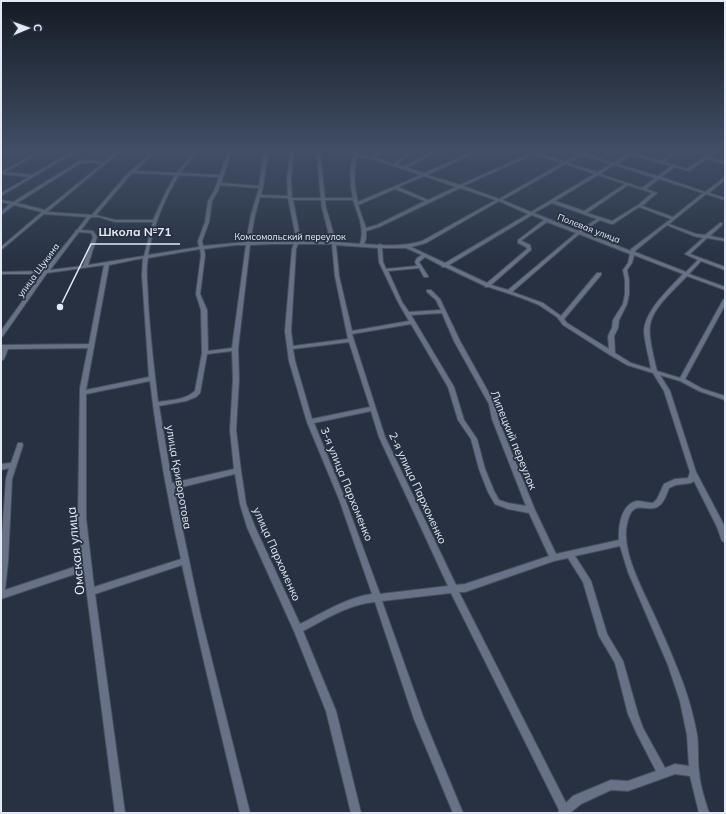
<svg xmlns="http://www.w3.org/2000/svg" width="726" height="814" viewBox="0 0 726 814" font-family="Mulish,sans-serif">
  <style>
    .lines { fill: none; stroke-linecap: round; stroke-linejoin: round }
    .minor-casing { stroke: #474f5d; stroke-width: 2 }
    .minor { fill: #677286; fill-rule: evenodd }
    .labels { text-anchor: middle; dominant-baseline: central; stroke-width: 3.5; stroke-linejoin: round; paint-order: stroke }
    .far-street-label { font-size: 9px; fill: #e4eaf5; stroke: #273142 }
    .street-label { font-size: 11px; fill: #e4eaf5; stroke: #273142 }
    .near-street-label { font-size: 13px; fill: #e4eaf5; stroke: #273142 }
    .leader { fill: none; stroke: #e4eaf5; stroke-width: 1.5 }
    .callout-dot { fill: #e4eaf5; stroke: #273142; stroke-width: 1.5 }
    .callout-label { font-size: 12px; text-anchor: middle; font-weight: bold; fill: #e4eaf5; stroke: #273142; stroke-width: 3.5; stroke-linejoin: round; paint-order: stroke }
  </style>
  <rect width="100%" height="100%" fill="#273142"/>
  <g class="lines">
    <defs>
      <g id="minor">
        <polygon points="6,151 10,151 1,156 1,154"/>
        <polygon points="40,151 44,151 5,172 32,175 73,151 77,151 1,196 1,193 29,177 1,174 1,172"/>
        <path d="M117,151H121L47,212L92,215L127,174L152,153L142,151H157L135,171L177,173L194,151H197L180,173L220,175L228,151H232L221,183L259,186L264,151H268L263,187L261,195L288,196L287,180L290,151H294L291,180L292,198H321L317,161V151H321V161L325,198H353C350,186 348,161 356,152L358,153L357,154L372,157L379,151H383L376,158L394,164L409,151H413L397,165L404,167L433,151H437L407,168L424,173L474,151H479L427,175L460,185L531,153L528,151H534L565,162L579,154L570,151H576L581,153L584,151H588L585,154L613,163L628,154L621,151L630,152L636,151L634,153L660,161L674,151H678L664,162L687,169L712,151H716L708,157L725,162V164L706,159L689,171L675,167L661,177L705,192L725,177V180L709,193L725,198V200L706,194L669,224L696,234L705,235L720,223H722V225L710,236L725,239V241L707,238L690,254L725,267V270L701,261L689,274L725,287V290L687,276C675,289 653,307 650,325C648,336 654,359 657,371L680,378L723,300L725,299V305L685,379L703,389L725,396V400L699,391L680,381L660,375L670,391L696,472L725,527V542L722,541L717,527L694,481L691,483L676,485L669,488C667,493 665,500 661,504C649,517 633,494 627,524C620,551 646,596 657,621C666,641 675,662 683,683C689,700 694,717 697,735C699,747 697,760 699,772C700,786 705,800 709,813H699L690,776L675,774L628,791L611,790L581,804L570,813H558L559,810L451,593L382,601L424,719L463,813H453L414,719L375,602C349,604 326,619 303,631L336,711L361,813H351L326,711L294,631L247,527L240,504L235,474L174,489L201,617L250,813H240L205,666L182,565L95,594L125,813H115L84,571L1,599V550L6,479L9,468L1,470V464L11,463L18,443H22L23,445L12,479L8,562L5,590L83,564L78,518L80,388L88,348L8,349L4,359L1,361V352L3,349H1V345L89,344L104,265L47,273L3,336L1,337V331L42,274H1V272L44,271L75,232L76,230H77L87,217L44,214L1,250V247L42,212L14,205L1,215V212L10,204L1,202V200L13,202L79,161L88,160L104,162ZM534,154L562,163L499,199L463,186ZM582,155L611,164L597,172L568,163ZM631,155L671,166L658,176L617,164ZM357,156L372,159L421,175L358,202C354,187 353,172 357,156ZM88,162L102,164L45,210L17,203L81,163ZM566,164L594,174L531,212L502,200ZM614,165L655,178L642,188L600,174ZM132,173L175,175L167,190L153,220H115L96,215ZM179,175L219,177L214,191L208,201L205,222L198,241L199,247L148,255C153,227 164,199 179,175ZM598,175L625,184L584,211L555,201ZM424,176L456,187L428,200L398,187ZM659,179L703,193L673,217L642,206L657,193L646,189ZM220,185L259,188L251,215L246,242L203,246L202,241L209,222L212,201L218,191ZM628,185L652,193L638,205L612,221L587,213ZM460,188L496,200L422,241C409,245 396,246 382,245L380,244L378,245L364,244L366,239V231L379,227ZM395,189L425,201L377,225L366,228L358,205ZM260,197L288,198L296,237L294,241L250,242L255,215ZM293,200H321L322,208L331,242L299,241L300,237ZM325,200H353C358,215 365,228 360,244L336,242L326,208ZM499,201L528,214L445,263L411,247L426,243ZM552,203L597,219L578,231L534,213ZM639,207L671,219L631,249V251L582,232L600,220L611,224H613ZM532,215L544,220L518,240V243L526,247L527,249L487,283L449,265ZM91,217H99L115,222H153L144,256L88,265L97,237L93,231L81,230ZM547,222L576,233L508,290L491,285L531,250V249L530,245L522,241V240ZM667,225L694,236L703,238L685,254L698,260L686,272L635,252V251ZM79,232L91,233L93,237L83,266L50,270ZM579,234L630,254L628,263L623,270L625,280V294L623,304L613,320L612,328L608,336L609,349L567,323L564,319L601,275V273H597L561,316L543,303L512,292ZM272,244H294L292,249L285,331L289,361L307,422L339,499L372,594C347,597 323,613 300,624L255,527L246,504L241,471L236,430L239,379L238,349L250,245ZM298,244H332L335,276L348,339L293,346L291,331L296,249ZM236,245H246L232,348L208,351L207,310L200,294L205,255L204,249ZM336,245L378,248L379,262L398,302L409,321L352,331L339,276ZM382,248H406L422,255L417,258L415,262L417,266L386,269L383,262ZM200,249L201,255L196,294L201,310L202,353L195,391C185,400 171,400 158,402C154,369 150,335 148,301C148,286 145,272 148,258ZM634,255L683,274C669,289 644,311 644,332C645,344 649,357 651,369L631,363L615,353L614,336L618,328L619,320L627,304L629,294V280L627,270L632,263ZM425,257L442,266V267H445L485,286V287H489L522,298L539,305L557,317L563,325L610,355L627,365L653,373L664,391L690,472L688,478L675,479L664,484L657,499L653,503C648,503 642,501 637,501C621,504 618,527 619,540L556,554L535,510L498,419L495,404L460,341L440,299L431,290H427V292L436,300L441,310L409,312L402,302L388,271L419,268L424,277H428V276L419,262ZM143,258L142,275L149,377L86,390L109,265ZM442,313L454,341L489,404L492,419L526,506L508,503L499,500L494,491L485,469L477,439L464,420L454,387L411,315ZM411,324L448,387L458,420L471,439L479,469L488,492L495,504L508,509L529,513L549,556L465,584L456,585L385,437L352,334ZM349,342L370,407L312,419L295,361L293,349ZM232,351L233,379L230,430L234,469L172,483L159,406L186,401L196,397L200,393L207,354ZM150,381C157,441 168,500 181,559L94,587L86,518V394ZM371,411L379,437L448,586L380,594L345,499L314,423ZM620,546L628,572L668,665L680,701L687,735L689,766L675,764L665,768L643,728L638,714L623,661L607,634L591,581L575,556ZM568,558L583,582L599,636L615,663L628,714L637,734L656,771L628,781L611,780L573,796L566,803L459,592H465L554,561Z"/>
      </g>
    </defs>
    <!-- minor casing -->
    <use href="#minor" class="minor-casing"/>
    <!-- minor -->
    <use href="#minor" class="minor"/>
  </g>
  <!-- sky -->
  <linearGradient id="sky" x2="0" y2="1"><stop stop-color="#151b24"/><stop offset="0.57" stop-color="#414e65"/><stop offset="1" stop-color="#414e65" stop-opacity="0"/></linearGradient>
  <rect width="726" height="265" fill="url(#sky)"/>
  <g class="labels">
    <!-- far-street labels -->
    <g class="far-street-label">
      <text transform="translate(589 228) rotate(21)">Полевая улица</text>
      <text x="290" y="236">Комсомольский переулок</text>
      <text transform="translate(38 270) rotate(-54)">улица Щукина</text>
    </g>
    <!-- street labels -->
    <g class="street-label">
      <text transform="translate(514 440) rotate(68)">Липецкий переулок</text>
      <text transform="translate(179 477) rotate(80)">улица Криворотова</text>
      <text transform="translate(347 484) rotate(68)">3-я улица Пархоменко</text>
      <text transform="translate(418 488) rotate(65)">2-я улица Пархоменко</text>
      <text transform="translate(277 554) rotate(66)">улица Пархоменко</text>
    </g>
    <!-- near-street labels -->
    <g class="near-street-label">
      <text transform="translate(75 551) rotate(-96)">Омская улица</text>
    </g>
  </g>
  <!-- callouts -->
  <path class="leader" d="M60 307L91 244H180"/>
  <circle class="callout-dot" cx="60" cy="307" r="4"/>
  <g class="callout-label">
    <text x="135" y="236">Школа №71</text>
  </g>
  <!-- border -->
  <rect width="726" height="814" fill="none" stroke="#e4eaf5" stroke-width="4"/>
  <!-- north arrow -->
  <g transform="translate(28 28) rotate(88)" stroke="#273142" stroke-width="3" paint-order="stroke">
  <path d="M0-3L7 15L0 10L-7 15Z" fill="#e4eaf5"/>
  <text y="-6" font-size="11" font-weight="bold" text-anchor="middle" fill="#e4eaf5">С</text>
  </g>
</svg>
